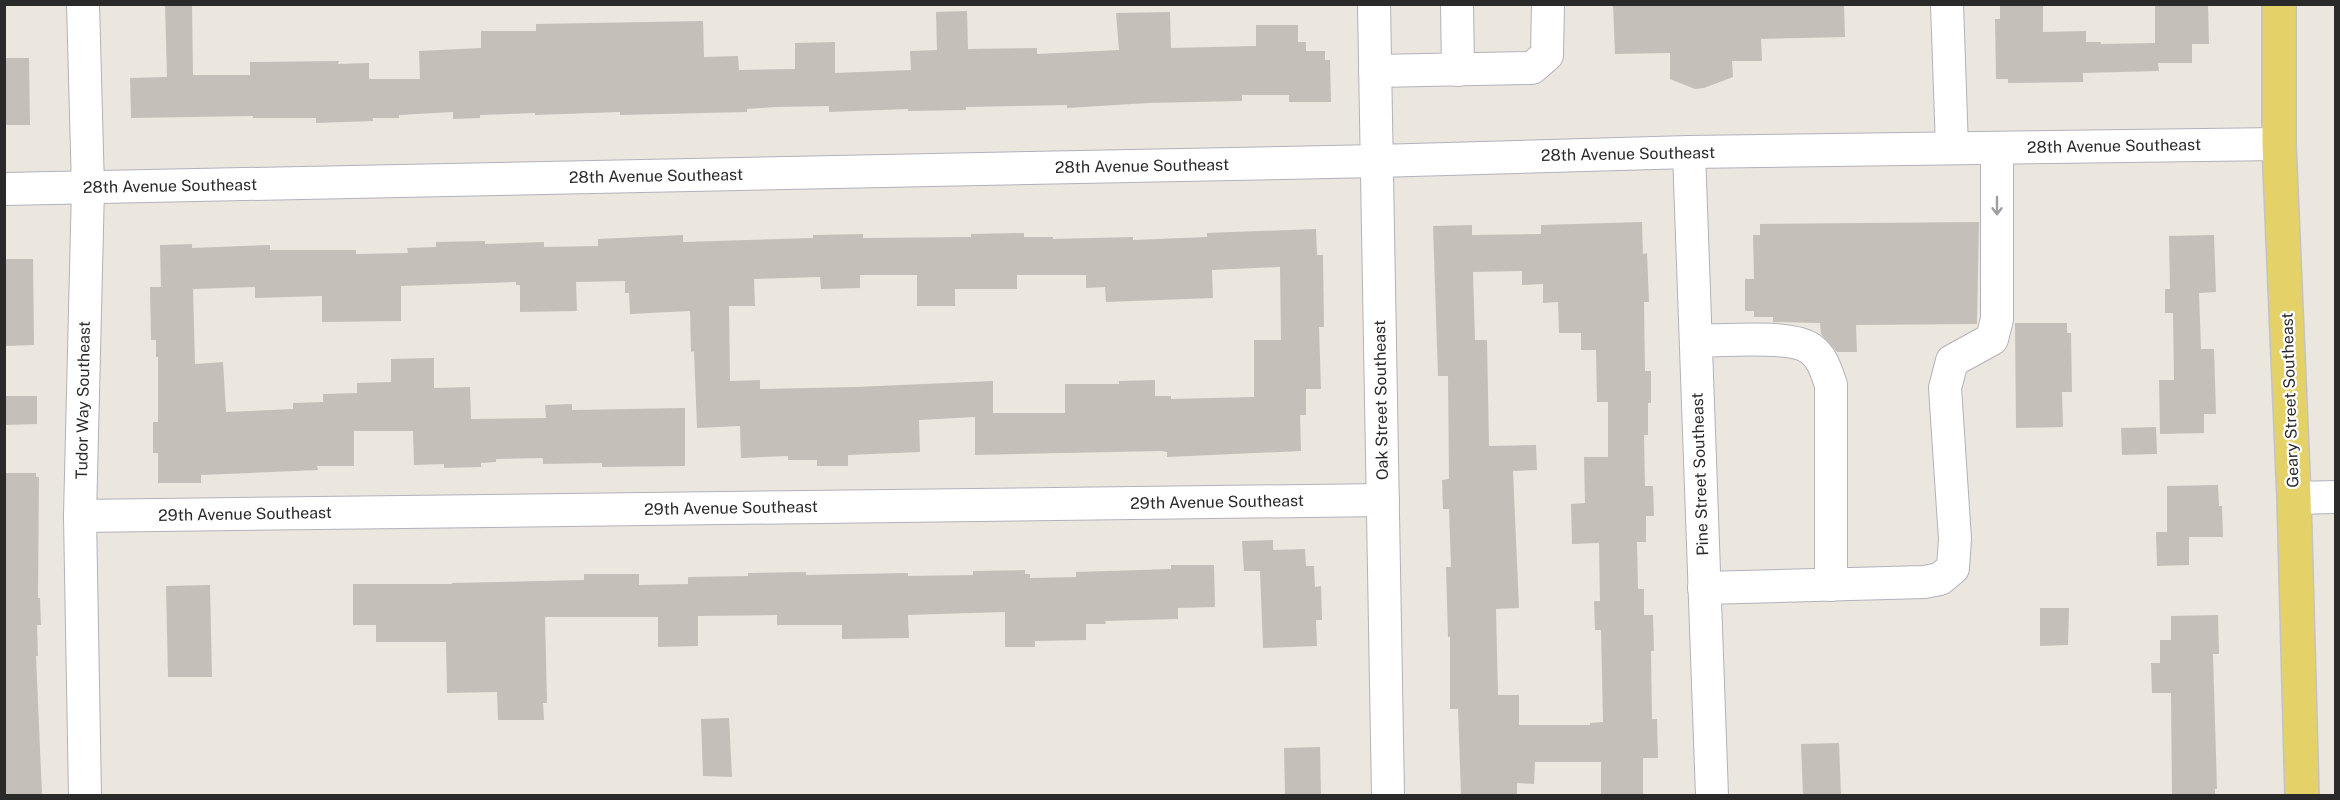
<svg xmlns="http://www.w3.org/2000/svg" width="2340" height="800" viewBox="0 0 2340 800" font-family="'Public Sans',sans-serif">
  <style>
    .building { fill: #c4c0b9; fill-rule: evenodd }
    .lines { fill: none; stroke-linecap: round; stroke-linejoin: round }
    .minor-casing { stroke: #b1b2bd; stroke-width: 34 }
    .major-casing { stroke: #c3c3c3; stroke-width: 36 }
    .minor { stroke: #fff; stroke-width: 32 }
    .major { stroke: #e4d269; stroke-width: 33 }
    .oneway { stroke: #9f9f9f }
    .labels { text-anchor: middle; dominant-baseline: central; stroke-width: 4.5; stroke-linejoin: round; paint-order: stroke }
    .street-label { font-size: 16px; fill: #2a2a2a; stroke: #fff }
  </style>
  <rect width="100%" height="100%" fill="#ebe6de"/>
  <!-- building -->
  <g class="building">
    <polygon points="165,4 192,5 193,75 250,75 250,62 339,61 338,64 369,63 369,79 420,79 419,51 481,48 481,31 536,31 536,24 703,21 704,57 738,56 739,70 795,69 795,43 835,42 835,73 911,70 910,51 937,50 936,12 967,11 968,49 1037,48 1037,54 1119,50 1116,13 1170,12 1171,48 1256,46 1256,25 1298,25 1298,42 1306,42 1306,51 1325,51 1325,60 1330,60 1331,102 1289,102 1289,95 1242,95 1242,101 1148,103 1067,108 1067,105 966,107 966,110 908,111 908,109 829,112 829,106 776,107 747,109 747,112 620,115 620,112 535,115 535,113 480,115 480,118 453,119 453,112 399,115 399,118 373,118 373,121 316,123 316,118 253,118 253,116 131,118 130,78 167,77"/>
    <polygon points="1613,4 1844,4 1845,37 1761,39 1762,61 1732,61 1733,77 1704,88 1695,89 1670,79 1670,53 1615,54"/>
    <polygon points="2000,4 2043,4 2043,32 2086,31 2086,42 2101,42 2101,44 2155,43 2155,4 2208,4 2209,44 2192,44 2192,63 2158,63 2159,71 2083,73 2083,82 2008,83 2008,79 1996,79 1995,19 2000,19"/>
    <polygon points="4,58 29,58 30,125 4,125"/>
    <path d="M1642,222L1643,254L1647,253L1649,302H1644L1645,371H1651V403H1648V435H1644L1645,486H1653L1654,516H1646V542H1637L1638,589H1644V615H1653L1654,651H1651L1652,719H1657L1658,758H1643V795H1601V762H1535L1534,784L1517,783V795H1461L1458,709H1450V637H1448L1446,567H1451L1449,509H1443L1442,480L1449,479L1448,376H1438L1433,226L1472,225V235L1541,234V225ZM1522,271V285L1543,284V303L1558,302L1559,333H1581V350H1596L1597,402H1608V457H1584L1585,503L1571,504L1572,544L1599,543L1600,601H1594L1595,630H1601L1603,722L1590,723V725H1519V695H1498L1496,609L1519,608L1513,471L1537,470L1536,445L1489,446L1487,340H1475L1473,272Z"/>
    <polygon points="1979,222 1977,324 1856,325 1857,352 1837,352 1821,334 1820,323 1773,322 1773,317 1754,317 1754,311 1745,311 1745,279 1754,279 1753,235 1760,235 1760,224"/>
    <path d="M1316,229L1317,255H1323L1324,327H1319L1321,389H1306V415H1300L1301,451L1167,457V452L1162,451L975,455V417L919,420L920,452L848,455V466H817V460H788V456L741,458L740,426L697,428L694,351L691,352L690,311L630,314L629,293H625V281L576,282L577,311L520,312V285H516V282L401,286V321L322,322V296L255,298V287L193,289L195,364L223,362L226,412L293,409V403L323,402V394L357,393V383L391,382V359L434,358V388L470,387L471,419L546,418L545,405L572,404V410L685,408V466L602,467V463L543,464V458L496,459V462L481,463V467L444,468V464L414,465L413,431H354V466H317L318,470L201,475V483H158V453H153V422H158V357H156V340H151L150,287H161L160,245L192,244V248L270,245V250H356V254L408,253L407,248L436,247V242L485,241V244L544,242V247L598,246V239L683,235V242L813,238V235L863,234V238L971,237V234L1024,233V237H1053V239L1133,237V240L1207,237V233ZM1280,267L1281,340H1254V397L1171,399V396H1155V380L1119,381V384H1065V413H993V381L855,387L760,389V380L730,381L729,306H755L754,279L820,277L821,289L860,288V275H917V306H955V289H1017V275H1086V288L1105,287L1106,302L1213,298L1212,270Z"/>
    <polygon points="2214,235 2216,292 2199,293 2201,349 2214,349 2216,414 2204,414 2204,433 2160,434 2159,380 2174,380 2173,313 2165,313 2165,289 2170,289 2169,236"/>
    <polygon points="4,259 33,259 34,345 4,346"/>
    <polygon points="2015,323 2067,323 2067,333 2071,333 2072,392 2062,392 2063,427 2016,428"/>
    <polygon points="4,396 37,396 37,424 4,425"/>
    <polygon points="2156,427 2157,454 2122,455 2121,428"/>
    <polygon points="4,473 36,473 36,477 39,477 38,598 40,598 41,625 37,625 38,656 36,656 42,795 4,795"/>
    <polygon points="2218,485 2219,506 2222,506 2223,537 2189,537 2189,565 2157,566 2156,532 2167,532 2167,486"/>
    <polygon points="1273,540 1273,550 1305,549 1306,566 1314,566 1315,587 1321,586 1322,620 1316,620 1317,646 1263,648 1260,571 1244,571 1242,541"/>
    <polygon points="1171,565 1214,565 1215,607 1178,608 1178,619 1105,621 1106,624 1086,624 1086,640 1035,641 1035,647 1005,647 1005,612 908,615 909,638 842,639 842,625 777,625 777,615 698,616 698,646 658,647 658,617 545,617 547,703 543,703 544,720 498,720 497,692 447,693 446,642 376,642 376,625 353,625 353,584 452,584 452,583 584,580 584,574 639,574 639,585 688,584 688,577 748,576 748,573 806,572 806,575 908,573 908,576 973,575 973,571 1025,570 1025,574 1030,574 1030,578 1076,577 1076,572 1171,569"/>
    <polygon points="210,585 212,677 168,677 166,586"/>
    <polygon points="2040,608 2069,608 2068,645 2040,646"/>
    <polygon points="2218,615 2219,654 2213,654 2217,789 2215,789 2215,795 2172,795 2171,693 2152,693 2151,663 2160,663 2160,640 2171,640 2171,616"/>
    <polygon points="729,718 732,777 703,776 701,719"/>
    <polygon points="1839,743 1841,795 1803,795 1801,744"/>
    <polygon points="1320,747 1321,795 1285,795 1284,748"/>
  </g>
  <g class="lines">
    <defs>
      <g id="minor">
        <polyline points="83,4 88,188 80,516 85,796"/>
        <polyline points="1374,4 1388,796"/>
        <polyline points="1457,4 1458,70"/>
        <polyline points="1947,4 1952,148"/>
        <polyline points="1375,71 1532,68 1547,55 1548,4"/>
        <polyline points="1689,152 1712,796"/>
        <polyline points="4,189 1377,161 1689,152 2279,144"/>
        <path d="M1696,341C1722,341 1792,334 1811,349C1823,358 1826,371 1831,385V585"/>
        <polyline points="2294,498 2336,497"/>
        <polyline points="80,516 1383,500"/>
        <polyline points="1704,588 1924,582 1940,579 1953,568 1955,539 1945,388 1952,361 1992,339 1997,319 1997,148"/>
      </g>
      <polyline id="major" points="2279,4 2279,144 2294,498 2302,796"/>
    </defs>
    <!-- minor casing -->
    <use href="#minor" class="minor-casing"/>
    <!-- major casing -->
    <use href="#major" class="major-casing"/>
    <!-- minor -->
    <use href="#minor" class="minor"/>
    <!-- major -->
    <use href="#major" class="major"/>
  </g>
  <!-- one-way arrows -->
  <defs><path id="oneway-shaft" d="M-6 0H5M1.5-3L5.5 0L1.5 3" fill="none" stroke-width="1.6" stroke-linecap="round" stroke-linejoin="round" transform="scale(1.5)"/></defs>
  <use class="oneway" href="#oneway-shaft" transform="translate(1997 206) rotate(90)"/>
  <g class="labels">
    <!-- street labels -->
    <g class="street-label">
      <text transform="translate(2114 146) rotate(-1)">28th Avenue Southeast</text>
      <text transform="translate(1628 154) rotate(-1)">28th Avenue Southeast</text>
      <text transform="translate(1142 166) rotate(-1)">28th Avenue Southeast</text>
      <text transform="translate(656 176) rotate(-1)">28th Avenue Southeast</text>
      <text transform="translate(170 186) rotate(-1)">28th Avenue Southeast</text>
      <text transform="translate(83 400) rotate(-89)">Tudor Way Southeast</text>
      <text transform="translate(1381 400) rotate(-91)">Oak Street Southeast</text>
      <text transform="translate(2290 400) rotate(-92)">Geary Street Southeast</text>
      <text transform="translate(1700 474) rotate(-92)">Pine Street Southeast</text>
      <text transform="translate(1217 502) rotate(-1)">29th Avenue Southeast</text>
      <text transform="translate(731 508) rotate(-1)">29th Avenue Southeast</text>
      <text transform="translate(245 514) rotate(-1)">29th Avenue Southeast</text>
    </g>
  </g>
  <!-- border -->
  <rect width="2340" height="800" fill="none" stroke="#2a2a2a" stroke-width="12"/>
</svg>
